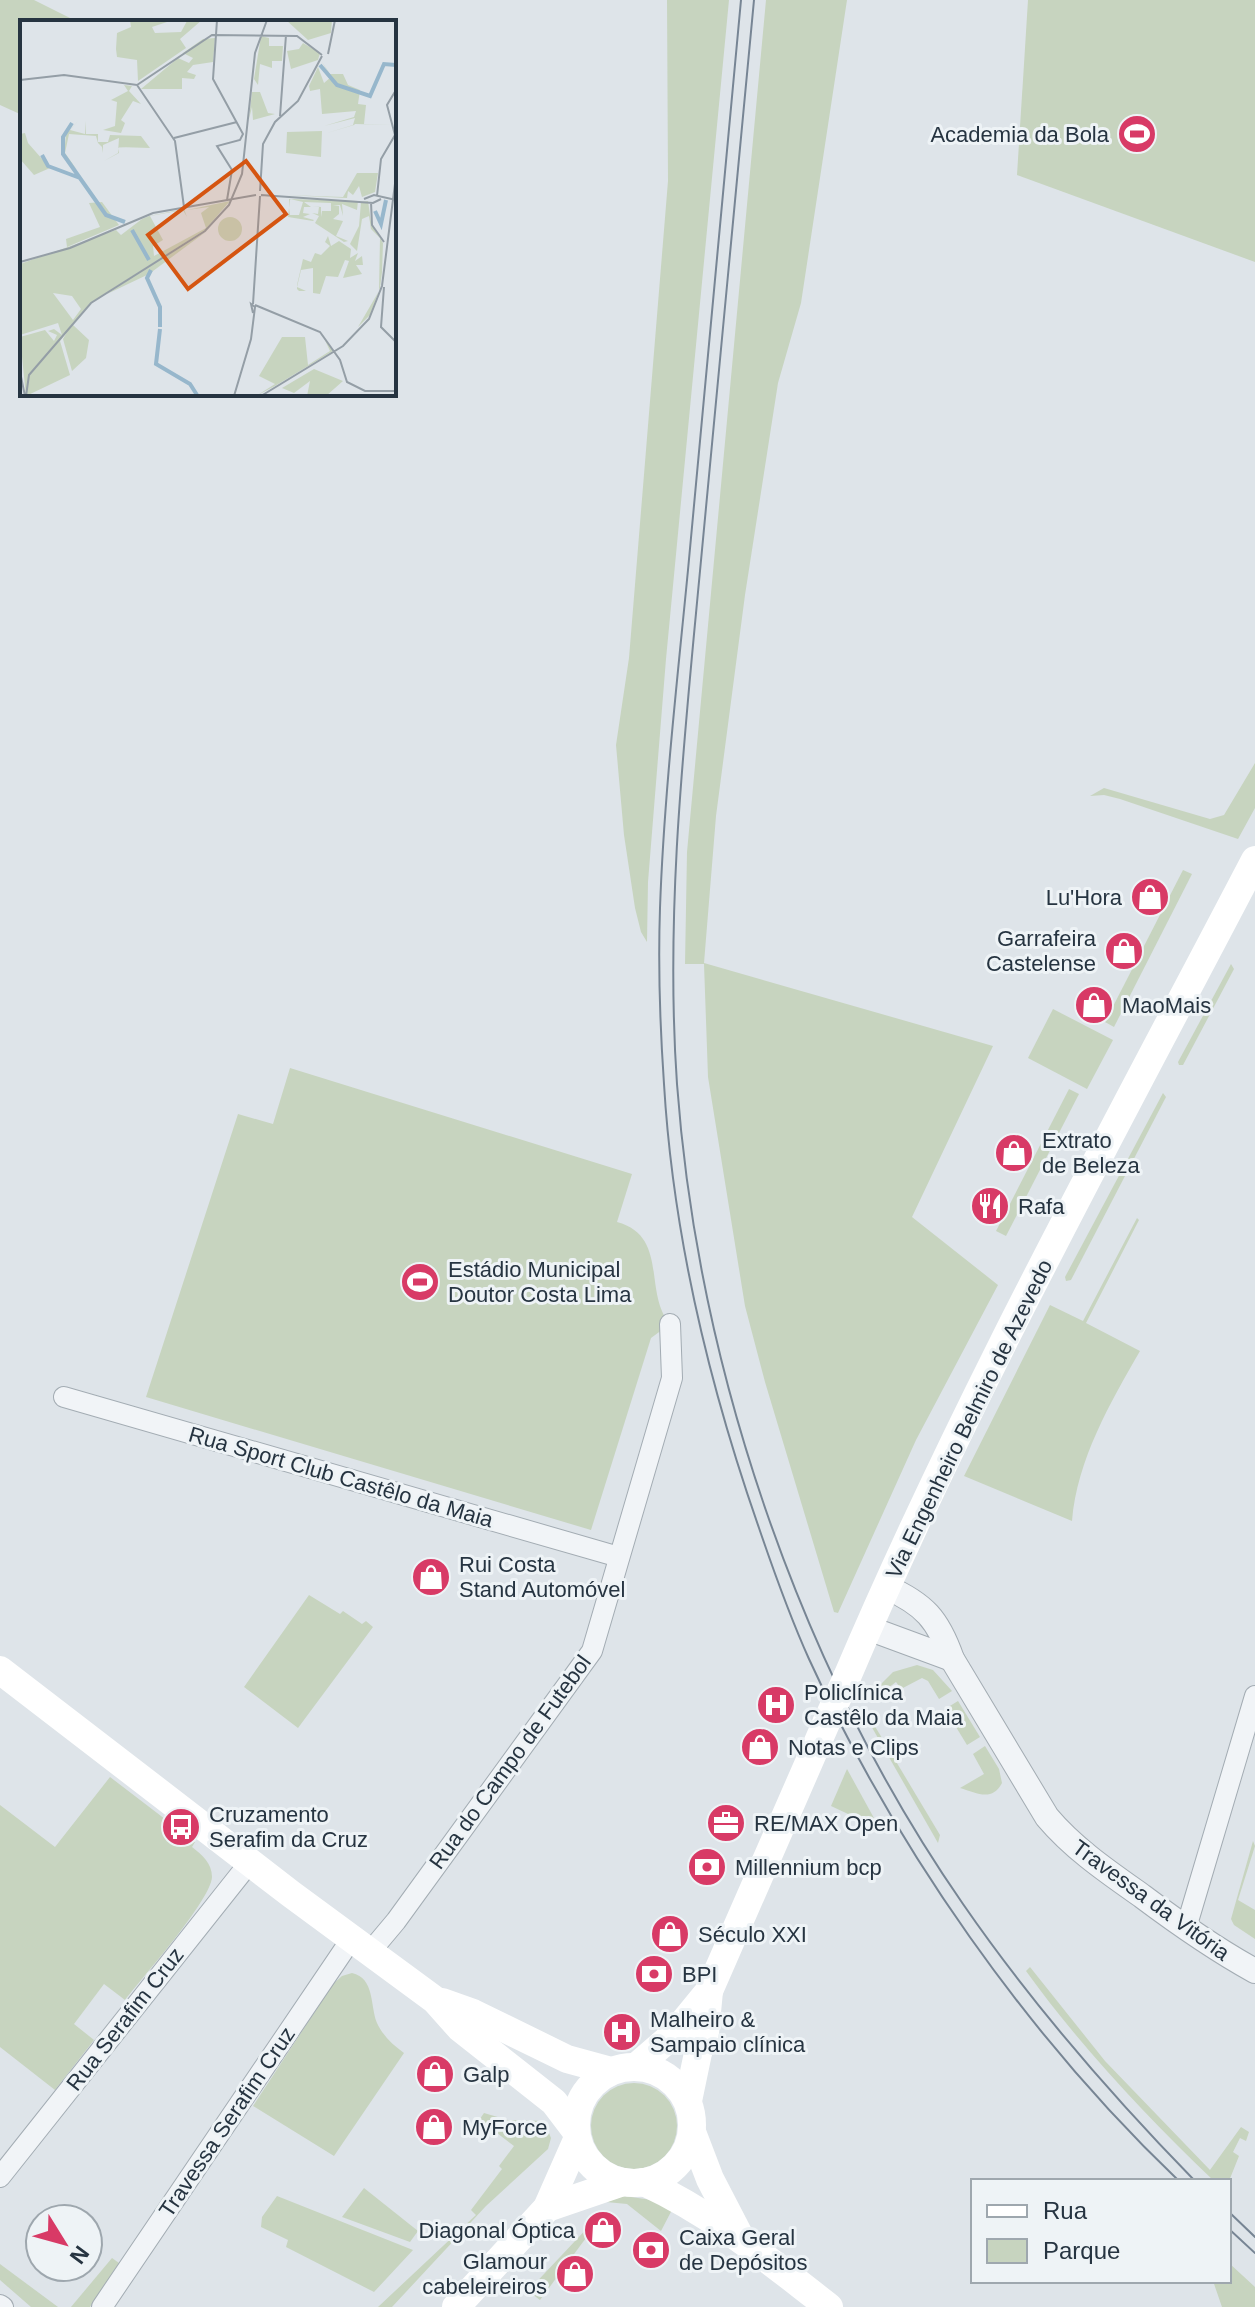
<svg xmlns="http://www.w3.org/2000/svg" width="1255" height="2307" viewBox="0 0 1255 2307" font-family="Helvetica,sans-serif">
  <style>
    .green { fill: #c7d4bf }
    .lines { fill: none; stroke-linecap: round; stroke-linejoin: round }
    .minor-casing { stroke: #a3acb3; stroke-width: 22 }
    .tertiary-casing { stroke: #a3acb3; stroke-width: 26 }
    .minor { stroke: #f1f4f7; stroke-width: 20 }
    .tertiary { stroke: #f1f4f7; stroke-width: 24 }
    .secondary { stroke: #fff; stroke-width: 28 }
    .tram { stroke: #778594; stroke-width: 2 }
    .secondary-bridge { stroke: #fff; stroke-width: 28 }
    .labels { text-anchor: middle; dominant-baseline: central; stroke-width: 6; stroke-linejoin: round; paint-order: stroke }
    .poi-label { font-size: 22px; fill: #263441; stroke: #eef3f6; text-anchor: start }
    .street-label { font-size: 22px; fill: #263441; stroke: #eef3f6 }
    .inset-river { fill: none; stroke: #97b7cc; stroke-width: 4 }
    .inset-road { fill: none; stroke: #949ea6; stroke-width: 2 }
    .view { fill: #d55511; fill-opacity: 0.15; stroke: #d55511; stroke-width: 4 }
    .inset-edge { fill: none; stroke: #263441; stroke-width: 4 }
  </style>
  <rect width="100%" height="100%" fill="#dee4e9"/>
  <!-- green -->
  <g class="green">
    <polygon points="0,0 34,0 78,22 22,22 22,115 0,105"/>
    <polygon points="667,0 729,0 666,659 648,882 647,942 641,932 635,908 624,835 616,745 629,658 668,181"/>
    <polygon points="766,0 847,0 801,303 778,383 745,595 716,816 704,963 993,1046 912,1217 998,1285 916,1440 838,1613 834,1612 765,1382 745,1306 708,1077 704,964 685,964 687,852"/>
    <polygon points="1028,0 1255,0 1255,262 1017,175"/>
    <polygon points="1255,763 1255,808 1238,839 1120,799 1104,795 1090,796 1104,788 1210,819 1224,815"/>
    <polygon points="1183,870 1192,874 1114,1027 1105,1022"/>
    <polygon points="1231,964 1234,969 1183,1065 1179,1065 1178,1062"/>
    <polygon points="1053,1009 1113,1040 1087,1089 1028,1058"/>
    <path d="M290,1068L632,1174L617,1222C669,1236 643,1293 670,1324L651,1338L591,1530L146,1397L238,1114L273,1124Z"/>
    <polygon points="1069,1089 1079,1094 1006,1236 996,1231"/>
    <polygon points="1163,1093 1166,1097 1071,1280 1066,1281 1065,1277"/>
    <path d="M1137,1218L1139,1220L1086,1323L1140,1351C1110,1403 1077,1460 1072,1521L964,1476L1050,1305L1083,1321Z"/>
    <polygon points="309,1595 340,1614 343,1611 362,1624 366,1621 373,1627 298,1728 244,1687"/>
    <polygon points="917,1665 933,1670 952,1691 939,1699 928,1681 922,1678 901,1689 896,1682 884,1691 880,1685 893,1672"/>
    <polygon points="958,1701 980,1737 967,1745 945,1709"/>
    <polygon points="867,1713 940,1835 938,1843 866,1717"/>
    <path d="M985,1746L999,1769L1002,1783C992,1802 977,1793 960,1788L984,1774L973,1754Z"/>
    <polygon points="847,1769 880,1829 831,1806"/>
    <path d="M110,1777L195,1842L192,1847C202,1855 212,1863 212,1877C211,1900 142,1978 125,2000L104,1984L74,2024L94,2040L55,2090L0,2047V1805L55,1847Z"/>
    <polygon points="1253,1841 1255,1846 1238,1900 1255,1910 1255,1939 1234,1925 1231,1919"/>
    <path d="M1030,1967L1105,2061L1210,2170L1241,2127L1249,2132L1246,2141L1240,2138L1233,2152L1239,2156L1229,2181H1214C1146,2116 1081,2047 1026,1971Z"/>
    <path d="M352,1973C375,1978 370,2006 377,2023C383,2036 393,2045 404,2053L334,2156L253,2106L333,1984L342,1976Z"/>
    <circle cx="634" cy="2126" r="43"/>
    <polygon points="484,2113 508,2120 544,2121 551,2138 548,2149 486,2206 392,2307 378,2307 476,2215 471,2210 502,2169 499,2166 514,2146 484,2123 481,2126 477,2123"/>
    <polygon points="364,2188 418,2231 410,2242 342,2217"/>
    <polygon points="277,2196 413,2250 374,2292 286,2247 288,2240 261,2227 262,2217"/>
    <polygon points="624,2196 652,2200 674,2206 661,2231 627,2204 606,2202"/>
    <polygon points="603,2215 540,2300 528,2291 593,2222"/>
    <polygon points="112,2258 119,2263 90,2307 71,2307"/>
    <polygon points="1229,2263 1255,2287 1255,2307 1222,2307 1213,2281 1229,2281"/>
    <polygon points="0,2264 58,2307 31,2307 0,2280"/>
  </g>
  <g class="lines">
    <defs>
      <g id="minor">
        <polyline points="64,1397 619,1557"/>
        <polyline points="1186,1928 1255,1696"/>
        <polyline points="370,1952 396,1921 592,1651 672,1378 670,1324"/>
        <polyline points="0,2177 250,1862"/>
        <polyline points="0,2305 3,2307"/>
        <polyline points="102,2307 352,1938"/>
      </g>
      <g id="tertiary">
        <path d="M886,1587C924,1604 938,1619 952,1659L1047,1817C1074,1849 1108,1872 1142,1896C1178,1923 1215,1949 1255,1971"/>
        <polyline points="868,1628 952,1659"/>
      </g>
    </defs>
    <!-- minor casing -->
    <use href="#minor" class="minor-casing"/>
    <!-- tertiary casing -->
    <use href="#tertiary" class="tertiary-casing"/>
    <!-- minor -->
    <use href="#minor" class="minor"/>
    <!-- tertiary -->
    <use href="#tertiary" class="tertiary"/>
    <!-- secondary -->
    <g class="secondary">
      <polyline points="0,1670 291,1894 435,2000 460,2028 554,2102 576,2131"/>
      <path d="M847,1677C966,1397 1114,1130 1255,860"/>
      <polyline points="442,2002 473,2013 567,2059 611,2071"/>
      <polyline points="637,2066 673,2035 709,1991 827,1721"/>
      <circle cx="634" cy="2125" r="58"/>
      <polyline points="688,2101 698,2053 705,2033 709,1991"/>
      <polyline points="692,2132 710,2179 738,2233"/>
      <path d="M644,2182C715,2215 768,2260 829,2307"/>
      <polyline points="547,2208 623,2182"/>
      <polyline points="456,2307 547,2208 577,2140"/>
    </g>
    <!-- tram -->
    <g class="tram">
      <path d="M741,0C724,190 706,380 688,570C677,683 664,796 660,908C658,966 660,1026 664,1084C673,1235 709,1385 759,1528C774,1572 790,1617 809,1659C896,1849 1028,2037 1179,2181"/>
      <path d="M754,0C736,190 718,381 700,571C684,741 665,913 677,1084C698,1369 800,1669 963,1904C1032,2004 1110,2094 1195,2181"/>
      <polyline points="1229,2212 1255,2237"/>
      <polyline points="1229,2229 1255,2253"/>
    </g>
    <!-- secondary-bridge -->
    <polyline class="secondary-bridge" points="827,1721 847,1677"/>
  </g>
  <!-- icons -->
  <defs>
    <symbol id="stadium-disc" viewBox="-11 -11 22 22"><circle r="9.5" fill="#d83a66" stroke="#eef3f6"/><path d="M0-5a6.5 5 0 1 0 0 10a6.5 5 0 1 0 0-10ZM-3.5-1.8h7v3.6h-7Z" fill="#fff"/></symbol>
    <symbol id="shop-disc" viewBox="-11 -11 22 22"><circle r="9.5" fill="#d83a66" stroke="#eef3f6"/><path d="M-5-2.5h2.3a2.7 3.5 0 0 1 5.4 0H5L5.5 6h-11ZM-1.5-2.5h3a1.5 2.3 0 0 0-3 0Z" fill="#fff"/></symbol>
    <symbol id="restaurant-disc" viewBox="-11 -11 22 22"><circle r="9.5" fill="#d83a66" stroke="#eef3f6"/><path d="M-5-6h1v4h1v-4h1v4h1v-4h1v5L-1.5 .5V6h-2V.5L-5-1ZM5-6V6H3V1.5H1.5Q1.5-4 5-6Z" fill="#fff"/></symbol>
    <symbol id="hospital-disc" viewBox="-11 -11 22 22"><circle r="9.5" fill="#d83a66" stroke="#eef3f6"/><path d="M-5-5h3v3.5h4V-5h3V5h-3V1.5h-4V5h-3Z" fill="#fff"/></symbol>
    <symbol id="office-disc" viewBox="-11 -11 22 22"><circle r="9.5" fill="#d83a66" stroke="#eef3f6"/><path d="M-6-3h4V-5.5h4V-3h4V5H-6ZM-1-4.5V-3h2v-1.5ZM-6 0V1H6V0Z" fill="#fff"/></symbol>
    <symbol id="bus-disc" viewBox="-11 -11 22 22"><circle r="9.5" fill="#d83a66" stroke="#eef3f6"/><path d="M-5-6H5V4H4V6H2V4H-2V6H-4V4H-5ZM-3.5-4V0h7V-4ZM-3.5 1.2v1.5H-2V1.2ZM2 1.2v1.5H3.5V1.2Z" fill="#fff"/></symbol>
    <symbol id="bank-disc" viewBox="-11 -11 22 22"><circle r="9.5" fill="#d83a66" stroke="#eef3f6"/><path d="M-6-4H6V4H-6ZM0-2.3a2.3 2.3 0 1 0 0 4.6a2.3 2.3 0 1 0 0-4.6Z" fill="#fff"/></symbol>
  </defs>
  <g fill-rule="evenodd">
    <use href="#stadium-disc" x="1115" y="112" width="44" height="44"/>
    <use href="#shop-disc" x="1128" y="875" width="44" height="44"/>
    <use href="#shop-disc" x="1102" y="929" width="44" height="44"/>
    <use href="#shop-disc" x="1072" y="983" width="44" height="44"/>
    <use href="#shop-disc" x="992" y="1131" width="44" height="44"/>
    <use href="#restaurant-disc" x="968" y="1184" width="44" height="44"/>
    <use href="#stadium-disc" x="398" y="1260" width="44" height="44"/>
    <use href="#shop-disc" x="409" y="1555" width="44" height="44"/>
    <use href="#hospital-disc" x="754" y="1683" width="44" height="44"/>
    <use href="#shop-disc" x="738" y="1725" width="44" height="44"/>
    <use href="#office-disc" x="704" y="1801" width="44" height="44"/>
    <use href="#bus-disc" x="159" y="1805" width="44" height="44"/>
    <use href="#bank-disc" x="685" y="1845" width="44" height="44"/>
    <use href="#shop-disc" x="648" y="1912" width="44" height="44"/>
    <use href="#bank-disc" x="632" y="1952" width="44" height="44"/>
    <use href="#hospital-disc" x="600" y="2010" width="44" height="44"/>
    <use href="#shop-disc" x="413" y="2052" width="44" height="44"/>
    <use href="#shop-disc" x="412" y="2105" width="44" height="44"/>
    <use href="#shop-disc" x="581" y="2208" width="44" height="44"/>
    <use href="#bank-disc" x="629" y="2228" width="44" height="44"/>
    <use href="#shop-disc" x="553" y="2252" width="44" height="44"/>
  </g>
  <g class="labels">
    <!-- poi labels -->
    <g class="poi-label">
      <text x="1109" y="134" text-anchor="end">Academia da Bola</text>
      <text x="1122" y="897" text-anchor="end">Lu'Hora</text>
      <text x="1096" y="938" text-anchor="end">Garrafeira<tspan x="1096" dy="25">Castelense</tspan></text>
      <text x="1122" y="1005">MaoMais</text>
      <text x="1042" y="1140">Extrato<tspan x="1042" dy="25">de Beleza</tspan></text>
      <text x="1018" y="1206">Rafa</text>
      <text x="448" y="1269">Estádio Municipal<tspan x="448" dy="25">Doutor Costa Lima</tspan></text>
      <text x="459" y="1564">Rui Costa<tspan x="459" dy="25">Stand Automóvel</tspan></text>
      <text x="804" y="1692">Policlínica<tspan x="804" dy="25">Castêlo da Maia</tspan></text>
      <text x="788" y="1747">Notas e Clips</text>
      <text x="209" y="1814">Cruzamento<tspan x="209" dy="25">Serafim da Cruz</tspan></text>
      <text x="754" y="1823">RE/MAX Open</text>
      <text x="735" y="1867">Millennium bcp</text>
      <text x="698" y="1934">Século XXI</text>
      <text x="682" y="1974">BPI</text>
      <text x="650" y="2019">Malheiro &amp;<tspan x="650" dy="25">Sampaio clínica</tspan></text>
      <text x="463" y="2074">Galp</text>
      <text x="462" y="2127">MyForce</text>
      <text x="575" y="2230" text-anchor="end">Diagonal Óptica</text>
      <text x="679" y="2237">Caixa Geral<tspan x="679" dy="25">de Depósitos</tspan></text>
      <text x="547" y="2261" text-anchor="end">Glamour<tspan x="547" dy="25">cabeleireiros</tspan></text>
    </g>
    <!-- street labels -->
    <g class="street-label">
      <text transform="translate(969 1419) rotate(-64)">Via Engenheiro Belmiro de Azevedo</text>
      <text transform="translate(341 1477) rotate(16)">Rua Sport Club Castêlo da Maia</text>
      <text transform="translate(510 1762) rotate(-54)">Rua do Campo de Futebol</text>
      <text transform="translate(1151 1900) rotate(36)">Travessa da Vitória</text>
      <text transform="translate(125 2019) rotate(-52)">Rua Serafim Cruz</text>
      <text transform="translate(227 2122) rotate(-56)">Travessa Serafim Cruz</text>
    </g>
  </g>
  <!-- overview -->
  <g transform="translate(20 20)">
    <rect width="376" height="376" fill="#dee4e9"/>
    <path d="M110,0H153L132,7L135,13L161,12L167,1L182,0L160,19L166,28L118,61L117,40L97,37L96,29L97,13L111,7ZM266,0H312L311,13L288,20ZM241,16L249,18V26H263L262,41H252V48L240,44L238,65L234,59ZM195,18L193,42L173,45L167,52L176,55L174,59L162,58V69H121L158,38L169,43L173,38L163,33L183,19ZM283,23L300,33L298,40L271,49L267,31L279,29ZM302,42L310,54H323L328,65L340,70L338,84L346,85L344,104L372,105L335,104L334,105L307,113L333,105L335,98L304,106L334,97L336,91L302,94L300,69L290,71L289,66L298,47L304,63L311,57ZM104,65L112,66L109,71L121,84L113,81L101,100L105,103L101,113L83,110L95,106L97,82L91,80L108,71ZM232,72H240L248,93L255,94L233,100L232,87L229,99ZM58,101L50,110L65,114L66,101V114H78V122H88L90,115L121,116L130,128L98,127L99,133L84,141L98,133L99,118L83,125V133L82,127L78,123L76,116L49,114L45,133L57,150L44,135L46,114ZM267,112L302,111L301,137L266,133ZM5,113L8,123L30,148L14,155L0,139V114ZM337,153H358L355,172L342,177L339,166L333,175L328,171L327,178L266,175L323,177ZM269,179L338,181L337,190L322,184L323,196L320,185H313L319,186V194L313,199L323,201L316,216L328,221L324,222L295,203L299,196L292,193L298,194L299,187L292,186L301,187V197L302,191H311V183L284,182L291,187H284L283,193L290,194L283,197L294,200L293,201L268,197L269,188L270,195H279L283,182L270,179L269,188ZM210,181L185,210L70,283L52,304L69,320L66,338L52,351L43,319L47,312L40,321L50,355L6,376L0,317L25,310L34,321L37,315L28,311L34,309L42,315L38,303L0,315V244L96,210L101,215L122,199L129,196L164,189L167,197L163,190L130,196L143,220L133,226L134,236L186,208L181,193L189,187L167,190ZM33,273L52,276L61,289L53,300ZM348,181L351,202L363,223L362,252L360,268L350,295L338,307L359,271L360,218L351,209L349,196L342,199L337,231L330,224L339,206L341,182ZM82,182L99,205L47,227L46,219L80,207L69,183ZM198 209a12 12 0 1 1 24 0a12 12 0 1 1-24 0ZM187,211L129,254L87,274L117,254ZM308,216L311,226L319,221L331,229L330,238L338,233L335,241L342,236L343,245H336L342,254L323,258L329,241L325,240L318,257L306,256L300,274L293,273V248L281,250L277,267L286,271H279L277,269V265L283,239L291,242L295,233L301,235L310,226L305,222ZM262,317H285L288,345L310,331L304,318L313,331L255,366L236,376L263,359L255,364L239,356ZM294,349L323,361L306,376H287L290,361L274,373L262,368Z" fill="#c7d4bf" fill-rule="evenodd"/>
    <path class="inset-river" d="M300,45L317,65L350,76L364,44L376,45M52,103L43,117V134L86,195L105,202M22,135L28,146L60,158M355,191L361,204L366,180M112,210L129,240M131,250L127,258L140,287V307M140,309L136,344L170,364L177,375"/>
    <path class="inset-road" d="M197,0L193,59L223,114L220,120L197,126L212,150L207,180M308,34L315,0M0,60L44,55L117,65L192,15L277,16L302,35M117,65L155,121L164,187M260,96L266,15M154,118L217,102M240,171L243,124L255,102L278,81L302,36M241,175L353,183L361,179M357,176L361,139L375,115L367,85L376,70M344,179L354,175L376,180M351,182L352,205L364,222M0,242L50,228L133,193L236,175M364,267L361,307L376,322M233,284L240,176M235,285L300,312L320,340L327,362L345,371H376M0,352L5,376M6,376L9,355L71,283L185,211L209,185L222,154L235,33L247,0M214,376L231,319L235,287L231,284L233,293M241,376L323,326L349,299L362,266L376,156"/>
    <path class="view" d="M226,141L266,194L168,269L128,215Z"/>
    <rect width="376" height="376" class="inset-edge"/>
  </g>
  <!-- legend -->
  <rect x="971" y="2179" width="260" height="104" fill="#eef3f6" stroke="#9ea7ae" stroke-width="2"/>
  <rect x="987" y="2205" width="40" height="12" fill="#ffffff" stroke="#9ea7ae" stroke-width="2"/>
  <text x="1043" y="2219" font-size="24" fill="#263441">Rua</text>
  <rect x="987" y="2239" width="40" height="24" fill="#c7d4bf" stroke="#9ea7ae" stroke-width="2"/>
  <text x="1043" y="2259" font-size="24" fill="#263441">Parque</text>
  <!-- north arrow -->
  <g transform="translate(64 2243) rotate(127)"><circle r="38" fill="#eef3f6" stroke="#9ea7ae" stroke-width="2"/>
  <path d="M0-6L14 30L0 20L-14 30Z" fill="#d83a66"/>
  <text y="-12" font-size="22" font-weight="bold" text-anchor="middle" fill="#263441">N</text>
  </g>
</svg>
